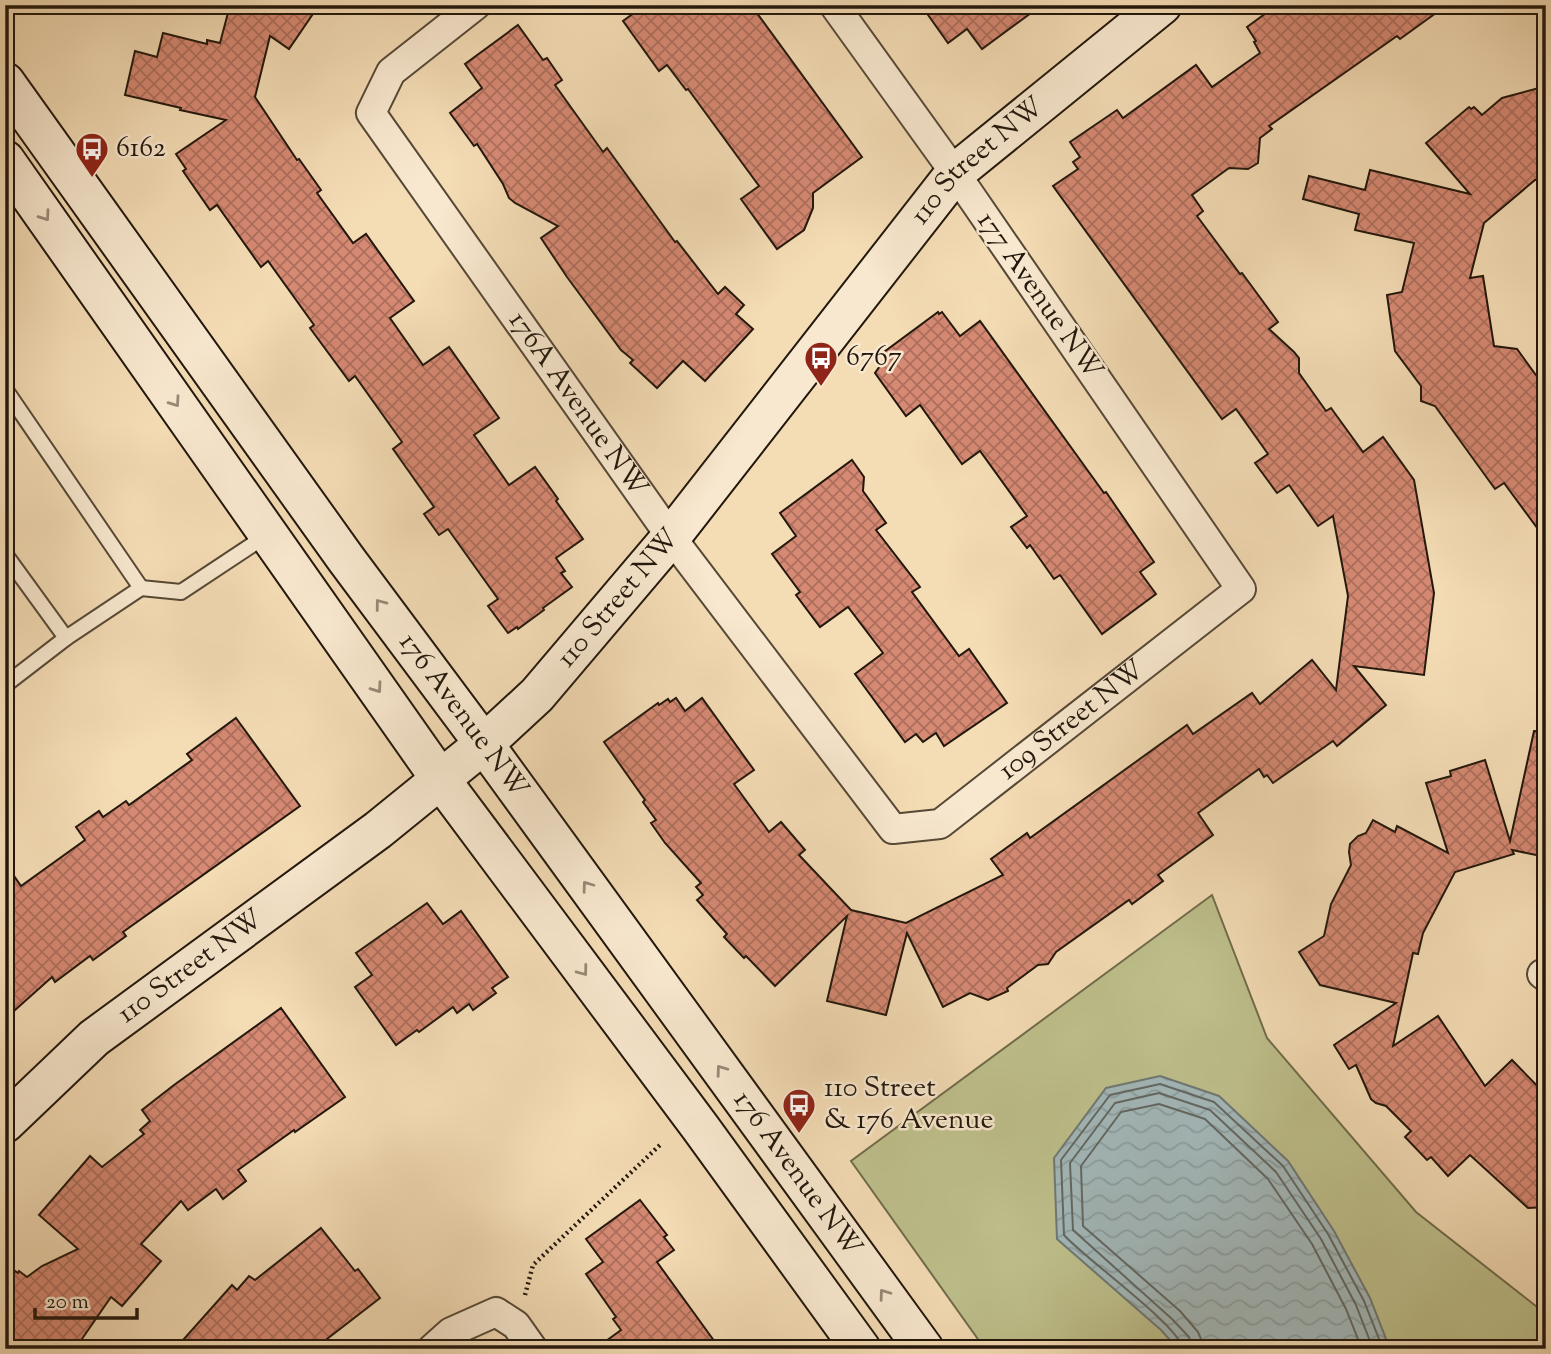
<svg xmlns="http://www.w3.org/2000/svg" width="1551" height="1354" font-family="'Sorts Mill Goudy',serif">
  <style>
    .green { fill: #bec08c; stroke: #706c4c; stroke-width: 2 }
    .water { fill: url(#water-waves); stroke: #6f7874; stroke-width: 2 }
    .lines { fill: none; stroke-linecap: round; stroke-linejoin: round }
    .shore { stroke: #626863; stroke-width: 2 }
    .building { fill: url(#building-cross-hatch); stroke: #22170c; stroke-width: 2 }
    .lane-casing { stroke: #564836; stroke-width: 18 }
    .street-casing { stroke: #564836; stroke-width: 32 }
    .secondary-casing { stroke: #22170c; stroke-width: 42 }
    .path { stroke: #22170c; stroke-width: 4.5; stroke-dasharray: 2 3.5; stroke-linecap: butt }
    .lane { stroke: #f8e8cf; stroke-width: 14 }
    .street { stroke: #f8e8cf; stroke-width: 28 }
    .secondary { stroke: #f8e8cf; stroke-width: 38 }
    .oneway { stroke: #988a77 }
    .labels { text-anchor: middle; dominant-baseline: central; stroke-width: 5; stroke-linejoin: round; paint-order: stroke }
    .poi-label { font-size: 28px; fill: #22170c; stroke: #f8e8cf; text-anchor: start }
    .street-label { font-size: 28px; fill: #22170c; stroke: #f8e8cf }
  </style>
  <defs>
    <pattern id="water-waves" width="16" height="10" patternUnits="userSpaceOnUse" patternTransform="scale(1.75)"><rect width="16" height="10" fill="#a2b8ba"/><path d="M0 5q4-4 8 0t8 0" fill="none" stroke="#8b9d9f"/></pattern>
    <pattern id="building-cross-hatch" width="8" height="8" patternUnits="userSpaceOnUse" patternTransform="scale(1.75)"><rect width="8" height="8" fill="#d68973"/><path d="M0 0l8 8M0 8l8-8" fill="none" stroke="#ad6f5d"/></pattern>
  </defs>
  <rect width="100%" height="100%" fill="#f4dcb5"/>
  <filter id="stains"><feTurbulence type="fractalNoise" baseFrequency=".00286" numOctaves="4"/><feColorMatrix values="0 0 0 0 .2 0 0 0 0 .09 0 0 0 0 .02 0 0 0 .5 -.17"/></filter>
  <radialGradient id="worn" r=".72"><stop offset=".6" stop-color="#630" stop-opacity="0"/><stop offset="1" stop-color="#630" stop-opacity=".3"/></radialGradient>
  <polygon class="green" points="1212,895 1267,1038 1416,1212 1546,1314 1546,1349 985,1349 851,1161"/>
  <polygon class="water" points="1160,1076 1219,1096 1288,1161 1334,1231 1370,1298 1390,1349 1178,1349 1161,1330 1057,1239 1054,1158 1106,1088"/>
  <g class="lines">
    <g class="shore">
      <path d="M 1183,1349 C 1180,1326 1084,1258 1064,1235 L 1061,1160 L 1110,1095 L 1160,1084 L 1214,1102 L 1283,1166 L 1328,1234 L 1364,1301 L 1383,1349"/>
      <polyline points="1192,1349 1189,1337 1172,1319 1073,1230 1070,1163 1115,1103 1159,1093 1210,1110 1276,1172 1321,1239 1356,1305 1373,1349"/>
      <polyline points="1202,1349 1201,1339 1198,1332 1180,1311 1083,1226 1081,1166 1121,1112 1159,1104 1205,1119 1268,1179 1312,1244 1346,1309 1362,1349"/>
    </g>
  </g>
  <g class="building">
    <polygon points="223,5 319,5 289,49 270,36 255,97 297,160 299,159 321,190 317,193 353,243 366,234 414,301 390,318 423,365 449,347 499,418 474,435 509,485 535,467 558,499 556,501 583,539 556,558 565,571 561,573 572,587 543,608 544,610 518,629 517,627 508,633 488,606 498,599 448,529 439,535 424,514 434,507 393,449 402,442 355,376 349,381 310,328 314,325 268,261 261,267 217,205 210,210 183,171 186,169 176,154 226,120 180,110 181,108 125,95 135,51 157,57 163,33 207,44 207,40 220,43 229,9"/>
    <polygon points="645,5 751,5 862,157 813,193 813,208 804,230 777,249 741,199 759,186 688,89 686,90 667,65 659,71 623,21"/>
    <polygon points="921,5 1042,5 982,49 967,29 948,43"/>
    <polygon points="1277,5 1447,5 1400,39 1397,36 1269,126 1272,129 1260,138 1258,163 1248,169 1229,168 1192,195 1203,211 1197,216 1240,274 1242,273 1278,322 1269,329 1294,352 1299,358 1299,373 1326,411 1331,408 1363,452 1383,437 1414,480 1434,593 1424,675 1354,666 1386,705 1337,746 1333,741 1273,783 1267,775 1264,777 1259,769 1198,813 1213,835 1158,875 1163,881 1132,904 1129,900 1056,952 1048,964 1038,965 1007,988 1008,991 988,1000 970,993 943,1007 907,933 886,1015 827,1001 847,916 775,986 746,956 744,958 724,937 727,934 697,900 703,895 696,887 701,883 665,843 651,823 656,820 643,802 645,800 604,742 658,703 659,705 668,699 670,702 676,698 685,711 702,698 754,770 734,784 769,832 781,822 805,850 799,855 851,910 906,923 1003,875 991,859 1027,833 1030,838 1187,725 1193,734 1252,693 1260,704 1312,660 1336,690 1348,596 1333,516 1318,526 1289,485 1277,493 1255,463 1268,454 1236,409 1222,419 1053,186 1078,169 1073,162 1080,157 1070,142 1117,110 1123,118 1196,65 1212,87 1260,53 1254,42 1256,41 1247,27"/>
    <polygon points="518,25 543,60 547,58 562,80 555,85 603,152 607,148 675,242 677,241 718,294 725,287 744,305 736,314 753,329 705,381 683,361 657,388 630,363 633,360 621,350 567,277 541,238 558,226 515,203 509,198 503,184 477,144 474,146 450,113 482,88 465,64"/>
    <polygon points="1546,86 1546,177 1535,180 1484,223 1470,278 1483,276 1494,346 1517,349 1546,389 1546,540 1504,483 1495,489 1435,406 1421,401 1421,386 1395,351 1387,295 1402,292 1414,243 1355,230 1359,214 1303,199 1309,176 1365,190 1370,170 1470,194 1426,143 1469,107 1471,109 1474,107 1482,115 1502,98"/>
    <polygon points="938,312 939,314 942,312 960,336 980,321 1104,493 1106,492 1154,562 1140,572 1156,594 1102,634 1060,575 1054,579 1030,545 1027,548 1011,527 1027,516 980,451 962,464 920,405 906,416 875,373 887,356 884,352"/>
    <polygon points="852,460 864,477 863,491 886,523 876,530 920,587 912,592 959,656 969,649 1007,703 944,746 936,733 923,742 916,734 905,742 855,674 883,653 848,607 820,627 796,595 800,592 772,554 796,536 780,513"/>
    <polygon points="236,718 300,806 123,932 126,936 93,960 90,956 55,982 52,977 5,1019 5,863 21,886 85,840 76,827 99,811 103,817 126,801 129,805 192,760 187,754"/>
    <polygon points="1534,731 1546,732 1546,857 1512,850 1514,854 1455,872 1423,933 1418,954 1413,953 1393,1046 1438,1016 1485,1086 1512,1060 1546,1095 1546,1207 1528,1208 1470,1155 1448,1176 1431,1157 1427,1160 1405,1137 1411,1131 1386,1106 1376,1103 1371,1099 1356,1065 1349,1069 1334,1045 1396,1003 1320,985 1299,952 1324,936 1331,904 1351,865 1349,852 1350,844 1358,836 1366,833 1373,820 1395,832 1397,826 1448,853 1426,783 1451,776 1450,771 1485,760 1510,841"/>
    <polygon points="427,903 443,924 461,911 508,977 492,988 496,993 473,1010 469,1004 457,1013 453,1007 419,1032 417,1030 396,1045 355,987 372,975 356,953"/>
    <polygon points="281,1008 345,1097 295,1132 294,1130 238,1170 246,1181 223,1199 216,1189 188,1210 181,1201 141,1244 161,1261 122,1306 111,1297 75,1349 5,1349 5,1264 18,1273 19,1271 27,1277 42,1266 78,1249 39,1215 90,1156 102,1167 144,1134 140,1130 150,1121 142,1110 174,1085"/>
    <polygon points="640,1200 667,1235 664,1237 674,1250 657,1262 720,1349 595,1349 621,1330 613,1319 616,1317 586,1274 603,1262 586,1239"/>
    <polygon points="321,1228 355,1271 358,1269 380,1298 314,1349 175,1349 232,1285 237,1290 249,1276 255,1280"/>
  </g>
  <g class="lines">
    <defs>
      <g id="lane">
        <polyline points="5,389 141,588 66,638 5,685"/>
        <polyline points="5,554 66,638"/>
        <polyline points="141,588 181,592 267,535"/>
      </g>
      <g id="street">
        <path id="s1" d="M 476,5 L 391,72 L 371,113 L 671,537 L 893,829 L 940,824 L 1241,589 L 955,173 L 834,5"/>
        <polyline points="1542,974 1546,977"/>
        <polyline points="432,1349 451,1332 496,1312 516,1325 533,1349"/>
      </g>
      <g id="secondary">
        <path id="s2" d="M 5,82 L 346,559 L 484,744 L 924,1349"/>
        <polyline points="5,160 441,780 700,1127 861,1349"/>
        <path id="s3" d="M 5,1123 L 94,1038 L 378,830 L 484,744 L 537,695 L 671,537 L 955,173 L 1162,5"/>
      </g>
    </defs>
    <use href="#lane" class="lane-casing"/>
    <use href="#street" class="street-casing"/>
    <use href="#secondary" class="secondary-casing"/>
    <polyline class="path" points="525,1295 533,1265 660,1145"/>
    <use href="#lane" class="lane"/>
    <use href="#street" class="street"/>
    <use href="#secondary" class="secondary"/>
  </g>
  <defs><path id="oneway-chevron" d="M-2-3.5L2.5 0L-2 3.5" fill="none" stroke-width="1.6" stroke-linecap="round" stroke-linejoin="round" transform="scale(1.75)"/></defs>
  <g class="oneway">
    <use href="#oneway-chevron" transform="translate(45 216) rotate(55)"/>
    <use href="#oneway-chevron" transform="translate(175 402) rotate(55)"/>
    <use href="#oneway-chevron" transform="translate(380 604) rotate(-127)"/>
    <use href="#oneway-chevron" transform="translate(377 688) rotate(55)"/>
    <use href="#oneway-chevron" transform="translate(587 886) rotate(-126)"/>
    <use href="#oneway-chevron" transform="translate(583 971) rotate(53)"/>
    <use href="#oneway-chevron" transform="translate(721 1070) rotate(-126)"/>
    <use href="#oneway-chevron" transform="translate(884 1294) rotate(-126)"/>
  </g>
  <defs>
    <symbol id="bus-pin" viewBox="-11 -11 22 30"><path d="M0 17L-7.5 6A9.5 9.5 0 1 1 7.5 6Z" fill="#8f2418" stroke="#f8e8cf"/><path d="M-5-6H5V4H4V6H2V4H-2V6H-4V4H-5ZM-3.5-4V0h7V-4ZM-3.5 1.2v1.5H-2V1.2ZM2 1.2v1.5H3.5V1.2Z" fill="#fff"/></symbol>
  </defs>
  <g fill-rule="evenodd">
    <use href="#bus-pin" x="73" y="130" width="38" height="52"/>
    <use href="#bus-pin" x="802" y="339" width="38" height="52"/>
    <use href="#bus-pin" x="780" y="1086" width="38" height="52"/>
  </g>
  <g class="labels">
    <g class="poi-label">
      <text x="116" y="149">6162</text>
      <text x="846" y="358">6767</text>
      <text x="824" y="1089">110 Street<tspan x="824" dy="32">&amp; 176 Avenue</tspan></text>
    </g>
    <g class="street-label">
      <text stroke="none"><textPath href="#s3" startOffset="1377">110 Street NW</textPath></text>
      <text transform="translate(1039 296) rotate(55)">177 Avenue NW</text>
      <text stroke="none"><textPath href="#s1" startOffset="511">176A Avenue NW</textPath></text>
      <text stroke="none"><textPath href="#s3" startOffset="810">110 Street NW</textPath></text>
      <text stroke="none"><textPath href="#s2" startOffset="782">176 Avenue NW</textPath></text>
      <text stroke="none"><textPath href="#s1" startOffset="1255">109 Street NW</textPath></text>
      <text stroke="none"><textPath href="#s3" startOffset="243">110 Street NW</textPath></text>
      <text stroke="none"><textPath href="#s2" startOffset="1349">176 Avenue NW</textPath></text>
    </g>
  </g>
  <rect width="1551" height="1354" fill="none" stroke="#f4dcb5" stroke-width="28"/>
  <rect x="7" y="7" width="1537" height="1340" fill="none" stroke="#22170c" stroke-width="3.5"/>
  <rect x="14" y="14" width="1523" height="1326" fill="none" stroke="#22170c" stroke-width="2"/>
  <path d="M35 1308v10h102v-10" fill="none" stroke="#22170c" stroke-width="3.5"/>
  <text x="46" y="1308" font-size="21" fill="#22170c" stroke="#f8e8cf" stroke-width="5" paint-order="stroke">20 m</text>
  <rect width="100%" height="100%" filter="url(#stains)"/>
  <rect width="100%" height="100%" fill="url(#worn)"/>
</svg>
